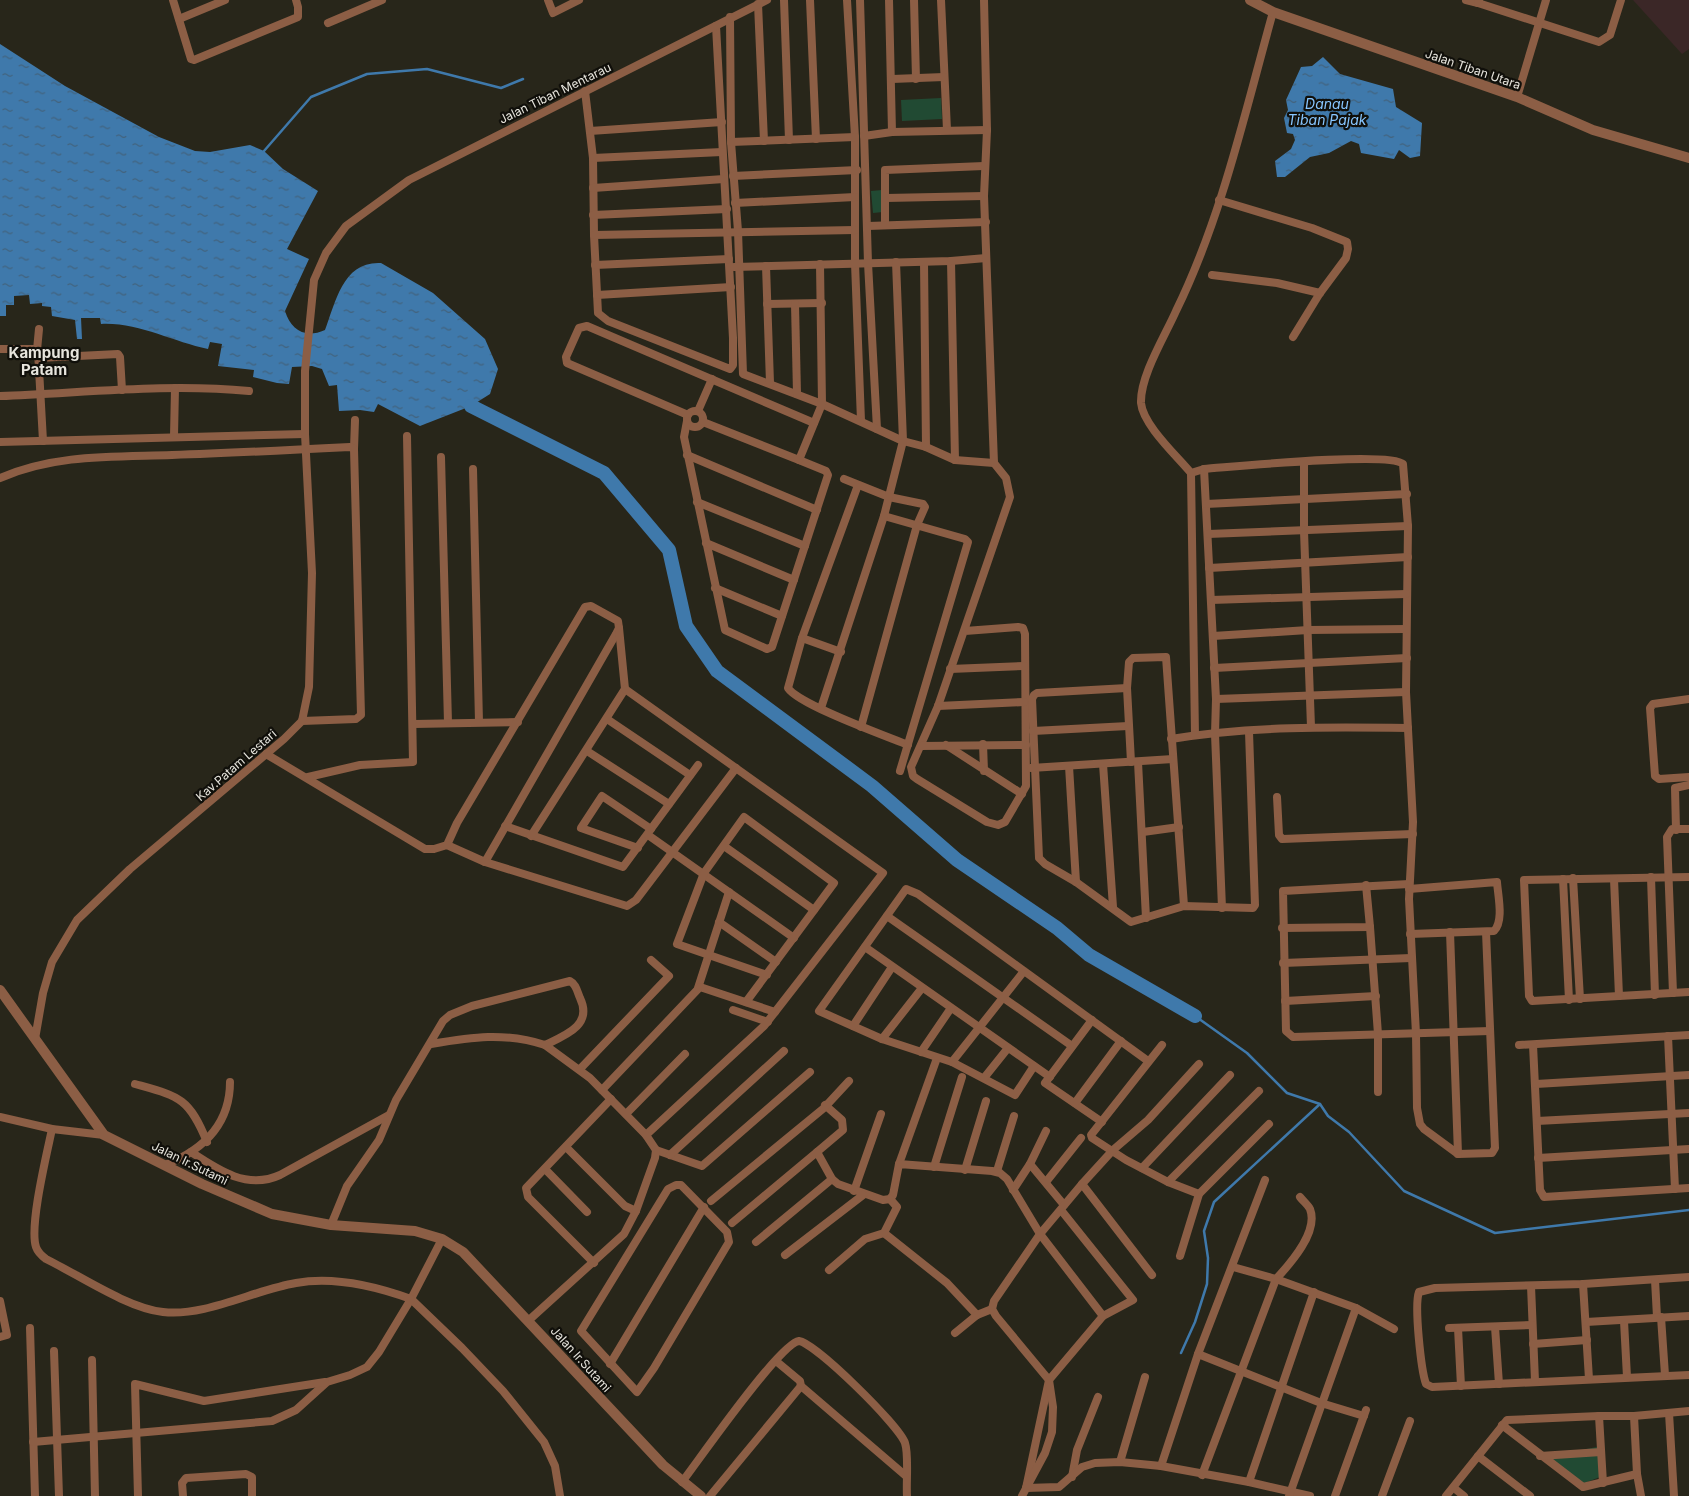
<svg xmlns="http://www.w3.org/2000/svg" width="1689" height="1496" font-family="Inter,sans-serif">
  <style>
    .education { fill: #3b2727 }
    .green { fill: #214a33 }
    .water { fill: url(#water-ripples) }
    .lines { fill: none; stroke-linecap: round; stroke-linejoin: round }
    .stream { stroke: #3f79ab; stroke-width: 2.5 }
    .river { stroke: #3f79ab; stroke-width: 14 }
    .minor { stroke: #8c5e45; stroke-width: 8 }
    .tertiary { stroke: #8c5e45; stroke-width: 10 }
    .labels { text-anchor: middle; dominant-baseline: central; stroke-width: 4.5; stroke-linejoin: round; paint-order: stroke }
    .street-label { font-size: 12px; fill: #e7e5dd; stroke: #100f0a }
    .water-label { font-size: 14px; font-style: italic; fill: #87c5fe; stroke: #100f0a }
    .quarter-label { font-size: 15px; font-weight: bold; fill: #e7e5dd; stroke: #100f0a }
  </style>
  <defs>
    <pattern id="water-ripples" width="26" height="14" patternUnits="userSpaceOnUse" patternTransform="scale(1.25)"><rect width="26" height="14" fill="#3f79ab"/><path d="M2 4q2-2 4 0t4 0M15 11q2-2 4 0t4 0" fill="none" stroke="#42627c"/></pattern>
  </defs>
  <rect width="100%" height="100%" fill="#28261a"/>
  <polygon class="education" points="1633,0 1689,0 1689,49 1682,54"/>
  <g class="green">
    <polygon points="941,98 942,119 902,121 901,100"/>
    <polygon points="882,190 883,212 873,213 871,191"/>
    <polygon points="1597,1447 1600,1477 1582,1484 1544,1457"/>
  </g>
  <g class="water">
    <path d="M 0,44 L 65,86 L 159,137 L 195,151 L 210,152 L 250,145 L 264,151 L 283,169 L 318,191 L 287,249 L 309,259 L 285,311 C 291,330 305,339 325,330 C 336,301 343,261 381,263 L 433,293 L 485,339 L 498,369 L 490,394 L 471,406 L 420,426 L 378,404 L 374,412 L 360,410 L 339,411 L 337,385 L 329,386 L 322,369 L 312,366 L 292,367 L 289,384 L 277,383 L 253,377 L 254,370 L 218,366 L 222,344 L 210,342 L 208,349 C 173,342 138,322 101,324 L 100,318 L 81,318 L 82,339 L 77,339 L 75,320 L 52,316 L 51,307 L 42,306 L 42,303 L 30,304 L 29,295 L 14,296 L 14,305 L 6,305 L 6,316 L 0,316 Z"/>
    <polygon points="1323,57 1340,74 1393,89 1396,107 1422,123 1420,156 1410,158 1399,150 1394,159 1361,153 1359,144 1351,141 1329,153 1310,157 1285,177 1277,177 1275,161 1291,149 1295,140 1293,134 1287,133 1284,118 1288,110 1286,100 1301,67 1312,66"/>
  </g>
  <g class="lines">
    <g class="stream">
      <polyline points="264,151 311,97 367,74 427,69 501,88 523,79"/>
      <polyline points="1195,1016 1247,1053 1287,1093 1320,1104 1328,1116 1349,1132 1404,1191 1495,1233 1689,1210"/>
      <polyline points="1181,1353 1195,1322 1207,1284 1208,1258 1204,1231 1214,1202 1320,1104"/>
    </g>
    <polyline class="river" points="471,406 604,473 669,550 686,626 717,671 872,786 957,860 1057,928 1089,955 1195,1016"/>
    <g class="minor">
      <polyline points="173,0 191,59 194,60 298,17 298,7 296,0"/>
      <polyline points="548,0 553,13 579,0"/>
      <polyline points="784,0 789,140"/>
      <polyline points="810,0 816,139"/>
      <polyline points="847,0 855,137 855,263 861,421"/>
      <polyline points="860,0 868,263 877,429"/>
      <polyline points="889,0 892,132"/>
      <polyline points="914,0 916,79"/>
      <polyline points="941,0 947,130"/>
      <polyline points="1466,0 1478,3"/>
      <polyline points="1479,0 1478,3 1599,42 1610,35 1621,0"/>
      <polyline points="758,4 764,141"/>
      <path d="M 1273,12 C 1245,112 1222,217 1176,311 C 1165,336 1140,376 1141,403 C 1143,425 1177,456 1191,473 L 1204,469 C 1232,467 1389,451 1403,464 L 1408,526 L 1406,692 L 1413,822 L 1409,899 L 1416,1034 L 1417,1108 L 1420,1124 L 1424,1129 L 1458,1154 L 1492,1153 L 1495,1148 L 1486,932"/>
      <polyline points="730,17 731,142 738,231 743,374 822,404 903,441 926,447 955,460 994,463"/>
      <polyline points="179,19 225,0"/>
      <polyline points="328,23 382,0"/>
      <polyline points="892,79 944,77"/>
      <polyline points="585,91 593,158 594,235 598,313 608,321 730,369 733,365 733,338 716,26"/>
      <polyline points="1517,97 1546,0"/>
      <polyline points="590,131 722,122"/>
      <polyline points="864,136 892,132 987,130"/>
      <polyline points="731,142 855,137"/>
      <polyline points="593,158 722,152"/>
      <polyline points="733,176 857,170"/>
      <polyline points="593,188 724,179"/>
      <polyline points="886,198 984,196"/>
      <polyline points="1219,200 1312,228 1347,242 1348,249 1346,258 1320,293 1293,337"/>
      <polyline points="735,203 855,197"/>
      <polyline points="593,215 727,209"/>
      <polyline points="885,224 885,170 984,166"/>
      <polyline points="868,226 986,222"/>
      <polyline points="594,235 855,230"/>
      <polyline points="951,261 955,460"/>
      <polyline points="924,262 926,447"/>
      <polyline points="595,265 729,259"/>
      <polyline points="766,266 770,383"/>
      <polyline points="734,267 951,261 986,258"/>
      <polyline points="1212,275 1277,283 1320,293"/>
      <polyline points="597,295 731,287"/>
      <polyline points="767,304 822,303"/>
      <polyline points="795,304 797,394"/>
      <polyline points="0,349 36,349 38,351 43,441"/>
      <polyline points="37,350 39,329"/>
      <polyline points="38,358 118,354 120,357 122,390"/>
      <path d="M 0,396 C 83,393 167,383 249,391"/>
      <circle cx="695" cy="419" r="8"/>
      <polyline points="698,411 712,379"/>
      <polyline points="688,415 567,363 566,357 579,328 587,326 814,423"/>
      <polyline points="687,421 684,437 725,630 767,649 772,647 828,475 826,471 799,460"/>
      <polyline points="703,422 799,460 822,404 820,264"/>
      <polyline points="174,436 175,388"/>
      <polyline points="0,442 305,434"/>
      <polyline points="354,449 355,420"/>
      <polyline points="687,455 817,510"/>
      <polyline points="441,457 448,723"/>
      <polyline points="1304,462 1304,531 1311,727"/>
      <polyline points="473,469 479,722"/>
      <polyline points="1204,469 1216,699 1215,734 1222,908"/>
      <polyline points="1191,473 1195,735"/>
      <path d="M 0,478 C 55,454 113,457 172,455 C 231,453 291,450 350,447 L 354,449 L 361,715 L 356,719 L 302,721"/>
      <polyline points="844,479 889,497 923,504 925,507 917,525 861,727"/>
      <path d="M 858,485 L 802,638 L 788,688 C 799,705 886,736 908,745"/>
      <polyline points="697,502 805,546"/>
      <polyline points="1206,504 1407,494"/>
      <polyline points="884,516 965,539 968,542 900,771"/>
      <polyline points="1208,534 1408,526"/>
      <polyline points="706,543 794,580"/>
      <polyline points="1209,568 1408,557"/>
      <polyline points="715,588 782,616"/>
      <polyline points="1211,600 1406,594"/>
      <polyline points="965,631 1018,627 1023,628 1025,634 1026,786 1005,822 998,825 987,822 917,779 913,776 911,767 938,706 1010,497 1006,478 994,463 984,196 987,130 984,0"/>
      <polyline points="1213,636 1308,630 1406,629"/>
      <polyline points="802,638 841,652"/>
      <polyline points="1214,668 1407,658"/>
      <polyline points="950,669 1024,666"/>
      <polyline points="1127,688 1037,693 1034,695 1032,699 1039,858 1045,864 1076,882 1131,922 1184,906 1253,908 1255,905 1249,732"/>
      <polyline points="1216,699 1406,692"/>
      <polyline points="1689,699 1653,704 1650,708 1655,776 1659,779 1689,777"/>
      <polyline points="938,706 1024,702"/>
      <polyline points="821,708 884,516 903,441 896,262"/>
      <polyline points="607,719 690,775"/>
      <polyline points="414,724 518,722"/>
      <polyline points="1033,731 1128,726"/>
      <path d="M 1171,739 C 1249,726 1330,727 1408,728"/>
      <polyline points="983,744 984,771"/>
      <polyline points="946,745 1022,794"/>
      <polyline points="921,746 1026,745"/>
      <polyline points="587,751 669,804"/>
      <polyline points="266,754 425,849 434,849 447,845 485,862 616,634 619,628 618,621 591,606 585,607 457,823 447,845"/>
      <polyline points="1131,762 1127,688 1129,662 1133,658 1166,657 1184,906"/>
      <polyline points="1138,762 1146,918"/>
      <polyline points="1103,764 1113,907"/>
      <polyline points="1069,766 1076,882"/>
      <polyline points="1031,768 1173,759"/>
      <polyline points="308,777 360,765 413,762 407,436"/>
      <polyline points="1277,797 1279,835 1282,839 1413,834"/>
      <polyline points="505,826 623,867 698,765"/>
      <polyline points="1676,830 1675,788 1689,785"/>
      <polyline points="1143,832 1179,827"/>
      <polyline points="648,835 794,938"/>
      <polyline points="531,836 625,689 619,628"/>
      <polyline points="724,846 814,910"/>
      <polyline points="638,848 581,828 602,796 651,829"/>
      <polyline points="485,862 627,906 636,900 736,768"/>
      <polyline points="1651,877 1655,995"/>
      <polyline points="1689,877 1524,880 1529,996 1532,1001 1689,992"/>
      <polyline points="1573,878 1580,999"/>
      <polyline points="1563,879 1569,1000"/>
      <polyline points="1614,879 1619,996"/>
      <polyline points="1409,884 1283,891 1286,1031 1293,1037 1490,1031"/>
      <path d="M 1409,889 L 1497,882 C 1498,896 1504,921 1494,931 L 1410,934"/>
      <polyline points="887,916 1072,1046"/>
      <polyline points="719,922 776,962"/>
      <polyline points="1370,927 1378,1034 1378,1092"/>
      <polyline points="1282,928 1370,927 1366,885"/>
      <polyline points="1450,932 1458,1154"/>
      <polyline points="865,947 1050,1077"/>
      <polyline points="1283,963 1411,958"/>
      <polyline points="1024,971 952,1062 882,1039 819,1011 906,889 918,894 1148,1061"/>
      <polyline points="698,988 729,892"/>
      <polyline points="1673,993 1667,837 1672,829 1689,829"/>
      <polyline points="1285,1001 1376,996"/>
      <polyline points="746,1002 834,883 744,817 704,873 677,944 767,975"/>
      <polyline points="733,1010 768,1022"/>
      <polyline points="1092,1020 1045,1083 1102,1122"/>
      <polyline points="853,1026 892,967"/>
      <polyline points="1668,1036 1675,1189"/>
      <polyline points="35,1039 43,993 52,962 77,920 130,869 284,739 302,721 309,687 312,573 305,434 305,371 314,280 326,253 346,226 409,180 767,0"/>
      <polyline points="882,1039 922,988"/>
      <polyline points="1162,1045 1091,1135 1092,1138 1126,1160 1168,1182 1199,1194"/>
      <polyline points="1519,1045 1689,1035"/>
      <polyline points="1533,1045 1540,1190 1544,1197 1689,1188"/>
      <polyline points="921,1052 951,1008"/>
      <polyline points="952,1062 1015,1095 1034,1066"/>
      <polyline points="580,1069 669,976 651,960"/>
      <polyline points="984,1078 1008,1048"/>
      <path d="M 135,1084 C 178,1096 189,1097 207,1142"/>
      <polyline points="1536,1084 1689,1075"/>
      <polyline points="602,1090 700,987 775,1012 883,873 625,689"/>
      <polyline points="1075,1103 1121,1041"/>
      <polyline points="626,1114 685,1054"/>
      <polyline points="0,1117 52,1129 104,1135"/>
      <polyline points="1537,1121 1689,1113"/>
      <polyline points="646,1135 764,1026 775,1012"/>
      <polyline points="566,1147 625,1206 636,1211"/>
      <polyline points="656,1150 702,1166 810,1072"/>
      <path d="M 191,1152 C 218,1170 247,1190 280,1175 L 389,1115"/>
      <polyline points="817,1152 843,1130 842,1120 825,1105"/>
      <polyline points="670,1155 784,1051"/>
      <polyline points="1538,1158 1689,1149"/>
      <polyline points="899,1164 937,1058"/>
      <polyline points="1030,1164 1064,1205"/>
      <path d="M 165,1165 C 203,1150 230,1124 230,1082"/>
      <polyline points="934,1167 962,1077"/>
      <polyline points="1142,1168 1230,1075"/>
      <polyline points="545,1169 587,1212"/>
      <polyline points="965,1170 986,1101"/>
      <polyline points="997,1171 1014,1116"/>
      <polyline points="1046,1182 1081,1138"/>
      <polyline points="1168,1182 1259,1091"/>
      <polyline points="1082,1184 1152,1275"/>
      <polygon points="676,1185 681,1185 727,1232 729,1242 654,1368 637,1392 581,1331 668,1189"/>
      <polyline points="1013,1190 1030,1164 1046,1131"/>
      <polyline points="854,1191 881,1114"/>
      <polyline points="711,1201 824,1108 849,1081"/>
      <polyline points="1061,1210 1133,1300 1103,1316"/>
      <polyline points="732,1223 817,1152 832,1179 838,1184 883,1200 890,1199 893,1195 899,1164 992,1171 1000,1173 1007,1179 1040,1234 1103,1316 1049,1380 1026,1488"/>
      <path d="M 331,1225 L 347,1186 L 379,1140 L 396,1100 L 443,1021 L 450,1015 L 472,1006 L 570,981 C 576,984 577,991 580,998 C 593,1025 566,1035 545,1045 C 504,1032 472,1037 431,1044"/>
      <polyline points="884,1233 947,1283 977,1315"/>
      <polyline points="442,1239 411,1299 462,1348 503,1391 544,1442 555,1466 560,1496"/>
      <polyline points="756,1242 832,1179"/>
      <polyline points="785,1255 863,1195"/>
      <polyline points="1180,1256 1199,1194 1269,1124"/>
      <polyline points="594,1263 528,1197 526,1188 611,1099"/>
      <polyline points="1233,1267 1276,1279 1356,1308 1394,1329"/>
      <polyline points="829,1270 865,1239 884,1233 897,1207 890,1199"/>
      <path d="M 1689,1277 L 1583,1284 L 1435,1288 L 1419,1292 C 1414,1305 1421,1370 1426,1384 L 1432,1387 L 1689,1375"/>
      <polyline points="1655,1280 1657,1317"/>
      <polyline points="1583,1284 1589,1379"/>
      <polyline points="1531,1286 1535,1381"/>
      <polyline points="0,1301 7,1335 0,1337"/>
      <polyline points="1661,1317 1665,1375"/>
      <polyline points="528,1321 624,1234 636,1211 655,1158 656,1150 646,1135 590,1078 545,1045"/>
      <polyline points="1624,1321 1627,1377"/>
      <polyline points="1586,1322 1689,1316"/>
      <polyline points="1495,1327 1499,1384"/>
      <polyline points="30,1328 35,1496"/>
      <polyline points="1449,1328 1532,1325"/>
      <polyline points="1458,1328 1461,1386"/>
      <polyline points="955,1333 977,1315 992,1309"/>
      <polyline points="1533,1344 1587,1340"/>
      <polyline points="54,1351 59,1496"/>
      <polyline points="1198,1354 1321,1403 1364,1416"/>
      <polyline points="92,1360 95,1496"/>
      <polyline points="776,1361 800,1381 801,1386 906,1476"/>
      <polyline points="610,1364 704,1207"/>
      <polyline points="1669,1413 1674,1496"/>
      <polyline points="1599,1416 1603,1483"/>
      <polyline points="1634,1416 1637,1474 1641,1496"/>
      <polyline points="1502,1425 1583,1487 1637,1474"/>
      <path d="M 33,1442 L 272,1421 L 296,1410 L 327,1382 L 350,1375 L 367,1367 L 379,1352 L 411,1299 C 375,1286 334,1276 296,1283 C 254,1290 205,1317 163,1312 C 127,1308 79,1275 46,1259 C 42,1256 38,1253 36,1247 C 29,1226 47,1153 52,1129"/>
      <polyline points="1478,1456 1530,1496"/>
      <polyline points="1540,1456 1601,1452"/>
      <polyline points="1120,1462 1145,1377"/>
      <polyline points="1161,1466 1198,1354 1265,1180"/>
      <path d="M 1202,1475 L 1276,1279 C 1290,1264 1319,1232 1310,1209 C 1308,1205 1303,1201 1300,1197"/>
      <polyline points="1072,1477 1077,1450 1098,1397"/>
      <path d="M 682,1482 C 699,1460 779,1344 799,1341 C 815,1343 899,1425 905,1443 C 909,1455 906,1482 907,1496"/>
      <polyline points="1249,1482 1314,1292"/>
      <polyline points="1026,1488 1059,1487 1082,1467 1095,1463 1120,1462 1161,1466 1249,1482 1310,1496"/>
      <polyline points="1454,1488 1464,1496"/>
      <polyline points="138,1496 135,1384 204,1401 325,1382"/>
      <polyline points="183,1496 182,1483 186,1478 246,1474 252,1477 252,1496"/>
      <polyline points="710,1496 801,1386"/>
      <polyline points="1022,1496 1045,1453 1052,1432 1053,1407 1049,1380 996,1316 992,1309 994,1301 1040,1234 1082,1184 1113,1150 1148,1120 1199,1064"/>
      <polyline points="1289,1496 1356,1308"/>
      <polyline points="1335,1496 1366,1410"/>
      <polyline points="1382,1496 1410,1421"/>
      <polyline points="1446,1496 1507,1420 1599,1416 1634,1416 1689,1411"/>
    </g>
    <g class="tertiary">
      <polyline points="1250,0 1273,12 1517,97 1593,130 1689,158"/>
      <polyline points="0,990 104,1135 202,1184 272,1214 331,1225 415,1231 442,1239 463,1252 663,1465 701,1496"/>
    </g>
  </g>
  <g class="labels">
    <g class="street-label">
      <text transform="translate(1473 69) rotate(19)">Jalan Tiban Utara</text>
      <text transform="translate(555 93) rotate(-26)">Jalan Tiban Mentarau</text>
      <text transform="translate(236 765) rotate(-41)">Kav.Patam Lestari</text>
      <text transform="translate(190 1163) rotate(26)">Jalan Ir.Sutami</text>
      <text transform="translate(581 1359) rotate(48)">Jalan Ir.Sutami</text>
    </g>
    <g class="water-label">
      <text x="1327" y="103">Danau<tspan x="1327" dy="16">Tiban Pajak</tspan></text>
    </g>
    <g class="quarter-label">
      <text x="44" y="352">Kampung<tspan x="44" dy="17">Patam</tspan></text>
    </g>
  </g>
</svg>
